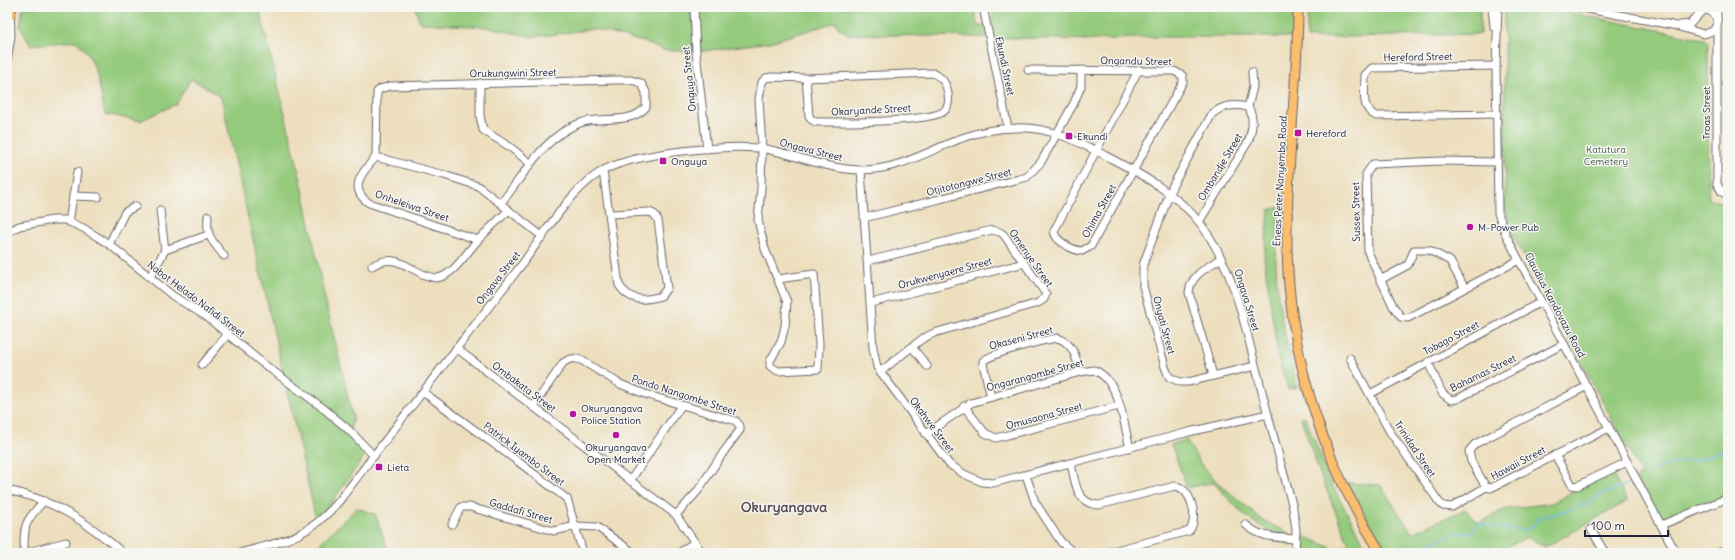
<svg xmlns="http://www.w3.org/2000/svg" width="1735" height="560" font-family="Delius,sans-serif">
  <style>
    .green { fill: #95cb7d; stroke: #5c765c }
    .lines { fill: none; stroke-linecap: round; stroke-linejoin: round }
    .stream { stroke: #6fb8e7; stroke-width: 1.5 }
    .minor-casing { stroke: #696469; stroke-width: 9 }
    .major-casing { stroke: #696469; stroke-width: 11 }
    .minor { stroke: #fff; stroke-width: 7 }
    .major { stroke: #fbbd6e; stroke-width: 9 }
    .poi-dot { fill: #b5179e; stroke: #f6f6f2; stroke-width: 1.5 }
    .labels { text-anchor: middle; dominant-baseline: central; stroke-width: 3; stroke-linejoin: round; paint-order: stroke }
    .street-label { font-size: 10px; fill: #22223b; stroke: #f6f6f2 }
    .poi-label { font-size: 10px; fill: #22223b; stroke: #f6f6f2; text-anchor: start }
    .park-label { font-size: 10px; fill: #4a5d52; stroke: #f6f6f2 }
    .district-label { font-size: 14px; font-weight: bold; fill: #5c4d54; stroke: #f6f6f2 }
  </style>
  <rect width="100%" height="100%" fill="#f6f6f2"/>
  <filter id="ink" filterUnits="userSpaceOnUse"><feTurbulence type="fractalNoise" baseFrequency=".025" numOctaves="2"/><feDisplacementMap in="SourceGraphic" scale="8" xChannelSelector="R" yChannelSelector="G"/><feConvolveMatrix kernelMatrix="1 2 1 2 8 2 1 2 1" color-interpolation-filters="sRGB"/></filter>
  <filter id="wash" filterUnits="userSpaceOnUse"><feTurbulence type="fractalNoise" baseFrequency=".012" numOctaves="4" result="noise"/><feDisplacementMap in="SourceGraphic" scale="16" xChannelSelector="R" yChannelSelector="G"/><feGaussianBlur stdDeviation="0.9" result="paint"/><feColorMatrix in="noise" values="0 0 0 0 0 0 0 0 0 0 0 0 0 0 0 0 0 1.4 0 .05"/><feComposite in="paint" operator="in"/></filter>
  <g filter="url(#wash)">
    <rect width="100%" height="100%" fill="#eddfbe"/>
    <g class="green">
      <path d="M 23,7 L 259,7 L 301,180 L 325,299 L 353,418 L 350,430 L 368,451 L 334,499 L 316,520 L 221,97 L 191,79 L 176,104 L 140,121 L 105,114 C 98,86 99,60 76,41 L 30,45 L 20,26 Z"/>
      <polygon points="415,7 975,7 977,26 993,26 992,7 1293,7 1294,37 1158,37 1094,40 848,34 838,27 836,22 770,42 696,52 663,50 644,42 594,29 533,37 487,27 420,23"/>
      <polygon points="1307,7 1480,7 1480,34 1307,38"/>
      <polygon points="1504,7 1540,7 1705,39 1708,43 1709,200 1728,203 1728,498 1661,525 1636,478 1642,475 1514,237 1505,209"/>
      <path d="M 1279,207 C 1277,233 1275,259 1277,284 C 1280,319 1289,353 1297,387 L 1288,389 L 1278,358 L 1264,258 L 1269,210 Z"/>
      <polygon points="1305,416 1330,481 1369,553 1302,553 1301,535 1334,549 1349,545 1320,474 1301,418"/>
      <polygon points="1186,440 1200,463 1217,482 1264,521 1289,533 1291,546 1245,516 1214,483 1205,484 1187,488 1171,444"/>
      <polygon points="1611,472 1628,501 1545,547 1528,537 1493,553 1386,553 1348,483 1380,485 1412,533 1465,509 1479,523 1506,509 1552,503"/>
      <polygon points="357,508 375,514 389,553 324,553 321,542"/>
    </g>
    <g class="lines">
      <g class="stream">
        <polyline points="1652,470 1666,465 1700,459 1728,449"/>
        <path d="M 1410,552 C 1430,544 1452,530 1473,533 L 1474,528 L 1481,523 L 1490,527 L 1526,530 L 1532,527 L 1537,519 L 1588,504 L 1596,497 L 1628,484"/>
      </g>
    </g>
  </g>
  <g filter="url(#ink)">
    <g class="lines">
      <defs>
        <g id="minor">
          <polyline points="694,7 696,52 707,149"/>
          <polyline points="983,7 1008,128"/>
          <polyline points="1492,7 1494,27"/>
          <polyline points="1498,7 1496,66 1498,213 1506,235 1519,260 1676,553"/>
          <polyline points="1577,7 1672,25 1704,34 1713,31 1717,25"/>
          <polyline points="1717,7 1717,184 1722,192 1728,195"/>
          <path d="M 1680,25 L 1690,24 C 1697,17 1706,0 1717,19"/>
          <polyline points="7,61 11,36 10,10"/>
          <path d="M 1496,66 L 1372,68 L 1365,75 C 1365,91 1360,108 1376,116 L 1497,114"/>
          <path d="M 1028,70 L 1174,71 L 1183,76 L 1183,82 L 1091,246 L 1082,251 C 1072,250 1055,241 1054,231 L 1139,69"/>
          <polyline points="480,83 480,116 483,130 510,147 530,163"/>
          <polyline points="1248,107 1253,87 1252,72"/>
          <path d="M 376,157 C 363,171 347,188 369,203 L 478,240"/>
          <polyline points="1497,162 1440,161 1373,164 1366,174 1368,252 1393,306 1401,317 1408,318 1519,260"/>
          <polyline points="861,170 873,348 877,367 949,464 964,474 982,482 993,483 1189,432 1268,414"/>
          <path d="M 603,171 L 619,285 C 630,302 644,301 661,296 L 667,288 L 658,220 L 654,214 L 649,212 L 610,214"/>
          <polyline points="73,196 98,197"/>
          <path d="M 501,203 C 525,174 543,137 580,123 C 601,115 630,126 646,107 L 646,92 L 641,83 L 631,80 L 615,80 L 390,86 L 380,89 L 377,92 L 376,157 L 444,175 L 478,186 L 543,237"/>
          <path d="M 208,216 C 206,238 212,240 224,256"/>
          <polyline points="864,218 1027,177 1041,162 1074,103 1081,86 1081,70"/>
          <polyline points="69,222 77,172"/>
          <path d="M 1199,222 L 1248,142 C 1252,131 1255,117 1248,107 C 1234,104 1223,105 1212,114 L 1172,187 L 1143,265 L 1143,286 L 1165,367 L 1169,377 L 1180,382 L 1188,382 L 1255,366"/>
          <polyline points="7,233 19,226 53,220 65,220 83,228 109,244 173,296 207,317 261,362 323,408 349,430 374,456"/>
          <polyline points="109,244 125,212 136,206"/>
          <polyline points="165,250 208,235"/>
          <polyline points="868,261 992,230 1000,232 1004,235 1046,294 1044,299 1038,303 934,333 922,339 880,372"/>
          <path d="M 372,266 C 394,253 404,266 425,275 C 429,276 433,278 437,278 C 455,275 467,251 479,239 C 489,229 498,220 508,211"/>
          <polyline points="150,277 165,250 160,210"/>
          <path d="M 778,279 L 814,274 L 819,344 L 818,369 L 778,371 L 770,366 L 770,361 L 781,342 L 785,326 L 787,302 L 765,249 L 758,220 L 761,188 L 762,148 L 759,99 L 762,82 L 766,78 L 772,77 L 806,78 L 933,73 C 943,78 946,83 948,94 C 949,100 949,107 944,111 C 935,120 866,122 850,122 C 839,122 828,122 816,122 L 812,120 L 809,116 L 806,78"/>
          <polyline points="1380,280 1408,265 1414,250 1429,250 1450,261 1464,287"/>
          <polyline points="871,303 1024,263"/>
          <polyline points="912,347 927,366"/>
          <polyline points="456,348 676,515 702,553"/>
          <polyline points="1350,358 1390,432 1439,502 1443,506 1452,507 1486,487"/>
          <polyline points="1428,362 1442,393 1451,400 1457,399 1564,344"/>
          <polyline points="202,365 228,334"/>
          <path d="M 1213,375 L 1189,293 C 1190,275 1208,267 1221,258"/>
          <polyline points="1587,386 1475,444 1469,451 1471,461 1486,487 1491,488 1609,428"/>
          <polyline points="423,392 520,463 567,499 583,553"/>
          <polyline points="1370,394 1541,302"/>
          <path d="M 991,397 L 983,364 L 983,361 C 995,352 1043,340 1058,338 C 1074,344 1076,358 1080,372"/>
          <polyline points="964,406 985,433 996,438 1119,406"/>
          <path d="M 533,407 L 563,363 C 570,358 573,358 581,360 L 620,384 L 645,394 L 736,421 L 740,426 L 740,430 L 725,450 L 697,492 L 676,515"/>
          <path d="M 926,434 L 971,403 L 1080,372 L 1094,370 C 1121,381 1123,423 1130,448"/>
          <polyline points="1555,455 1572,485 1577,486 1627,462"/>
          <path d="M 1071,463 C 1075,482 1076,504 1099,505 L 1175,486 C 1192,488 1199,520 1189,531 L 1105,553"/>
          <polyline points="1026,475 1035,502 1061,542 1074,553"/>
          <polyline points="630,481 681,406"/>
          <path d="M 7,490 C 52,499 89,523 123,553"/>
          <polyline points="452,524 461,507 470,507 554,531 576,526 597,527 634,553"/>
          <path d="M 1245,524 C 1260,538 1275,537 1295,539"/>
          <polyline points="1661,525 1728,498"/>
          <polyline points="1591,529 1605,553"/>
          <path d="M 24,553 C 24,524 24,522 44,501"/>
          <polyline points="24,553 66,542"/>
          <path d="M 239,553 C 285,541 308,538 340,500 C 398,423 457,348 516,272 C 541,241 565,195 599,173 C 629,153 729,143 766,149 C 797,155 826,169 859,170 C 896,171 929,151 962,138 C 979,132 998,128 1016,128 C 1050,126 1083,144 1112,159 C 1144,176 1178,195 1200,223 C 1234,268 1244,323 1258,376 C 1269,420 1281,464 1293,508 L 1296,530 L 1295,553"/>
          <polyline points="679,553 695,542"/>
          <polyline points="1718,553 1728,549"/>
        </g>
        <g id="major">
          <path d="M 1298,7 C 1298,83 1287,158 1287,233 C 1286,346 1320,458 1381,553"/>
          <polyline points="10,15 12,7"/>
        </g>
      </defs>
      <use href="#minor" class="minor-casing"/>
      <use href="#major" class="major-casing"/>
      <use href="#minor" class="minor"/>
      <use href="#major" class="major"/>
    </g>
  </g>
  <g class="poi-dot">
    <rect x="1294" y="129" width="8" height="8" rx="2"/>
    <rect x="1065" y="132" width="8" height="8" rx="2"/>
    <rect x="659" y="157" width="8" height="8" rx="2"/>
    <circle cx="1470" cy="227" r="4"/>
    <circle cx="573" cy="414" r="4"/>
    <circle cx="616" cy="435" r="4"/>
    <rect x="375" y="463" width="8" height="8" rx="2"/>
  </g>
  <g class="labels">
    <g class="street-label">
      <text transform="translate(1418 57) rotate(-1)">Hereford Street</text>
      <text transform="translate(1136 61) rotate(1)">Ongandu Street</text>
      <text transform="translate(1005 66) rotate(78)">Ekundi Street</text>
      <text transform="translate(513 73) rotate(-1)">Orukungwini Street</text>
      <text transform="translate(689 79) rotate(-96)">Onguya Street</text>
      <text transform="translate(871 110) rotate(-3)">Okaryande Street</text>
      <text transform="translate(1706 113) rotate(-90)">Troas Street</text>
      <text transform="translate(811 150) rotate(14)">Ongava Street</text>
      <text transform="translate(1220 167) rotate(-59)">Ombandje Street</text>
      <text transform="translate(1280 181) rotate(-87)">Eneas Peter Nanyemba Road</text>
      <text transform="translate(969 182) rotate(-14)">Otjitotongwe Street</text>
      <text transform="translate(412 206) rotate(19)">Onheleiwa Street</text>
      <text transform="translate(1099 211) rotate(-61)">Ohima Street</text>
      <text transform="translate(1356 212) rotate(-91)">Sussex Street</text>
      <text transform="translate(1031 258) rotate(55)">Omenye Street</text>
      <text transform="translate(945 273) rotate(-15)">Orukwenyaere Street</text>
      <text transform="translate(498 278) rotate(-52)">Ongava Street</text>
      <text transform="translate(196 299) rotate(37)">Nabot Helado Nafidi Street</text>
      <text transform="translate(1247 300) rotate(73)">Ongava Street</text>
      <text transform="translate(1555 305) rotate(62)">Claudius Kandovazu Road</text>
      <text transform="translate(1164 325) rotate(75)">Onyati Street</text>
      <text transform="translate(1021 338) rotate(-15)">Okaseni Street</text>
      <text transform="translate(1451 338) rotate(-28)">Tobago Street</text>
      <text transform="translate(1483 373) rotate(-26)">Bahamas Street</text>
      <text transform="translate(1035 375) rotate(-15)">Ongarangombe Street</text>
      <text transform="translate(524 387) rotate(37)">Ombakata Street</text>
      <text transform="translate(684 395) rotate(18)">Pondo Nangombe Street</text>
      <text transform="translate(1044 416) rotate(-15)">Omusaona Street</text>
      <text transform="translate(932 425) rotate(53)">Okahwe Street</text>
      <text transform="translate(1415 449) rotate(56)">Trinidad Street</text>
      <text transform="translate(524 454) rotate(37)">Patrick Iyambo Street</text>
      <text transform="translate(1518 463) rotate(-28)">Hawaii Street</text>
      <text transform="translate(521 511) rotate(16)">Gaddafi Street</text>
    </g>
    <g class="poi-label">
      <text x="1306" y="133">Hereford</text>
      <text x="1077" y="136">Ekundi</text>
      <text x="671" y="161">Onguya</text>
      <text x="1478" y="227">M-Power Pub</text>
      <text x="581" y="408">Okuryangava<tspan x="581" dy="12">Police Station</tspan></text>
      <text x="616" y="447" text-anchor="middle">Okuryangava<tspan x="616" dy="12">Open Market</tspan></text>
      <text x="387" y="467">Lieta</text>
    </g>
    <g class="park-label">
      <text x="1606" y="149">Katutura<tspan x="1606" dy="12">Cemetery</tspan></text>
    </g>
    <g class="district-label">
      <text x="784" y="507">Okuryangava</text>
    </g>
  </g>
  <rect width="1735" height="560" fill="none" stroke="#f6f6f2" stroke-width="24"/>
  <path d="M1585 530v6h83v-6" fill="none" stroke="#22223b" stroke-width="2"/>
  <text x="1591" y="530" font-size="12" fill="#22223b" stroke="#f6f6f2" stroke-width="3" paint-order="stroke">100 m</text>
</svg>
